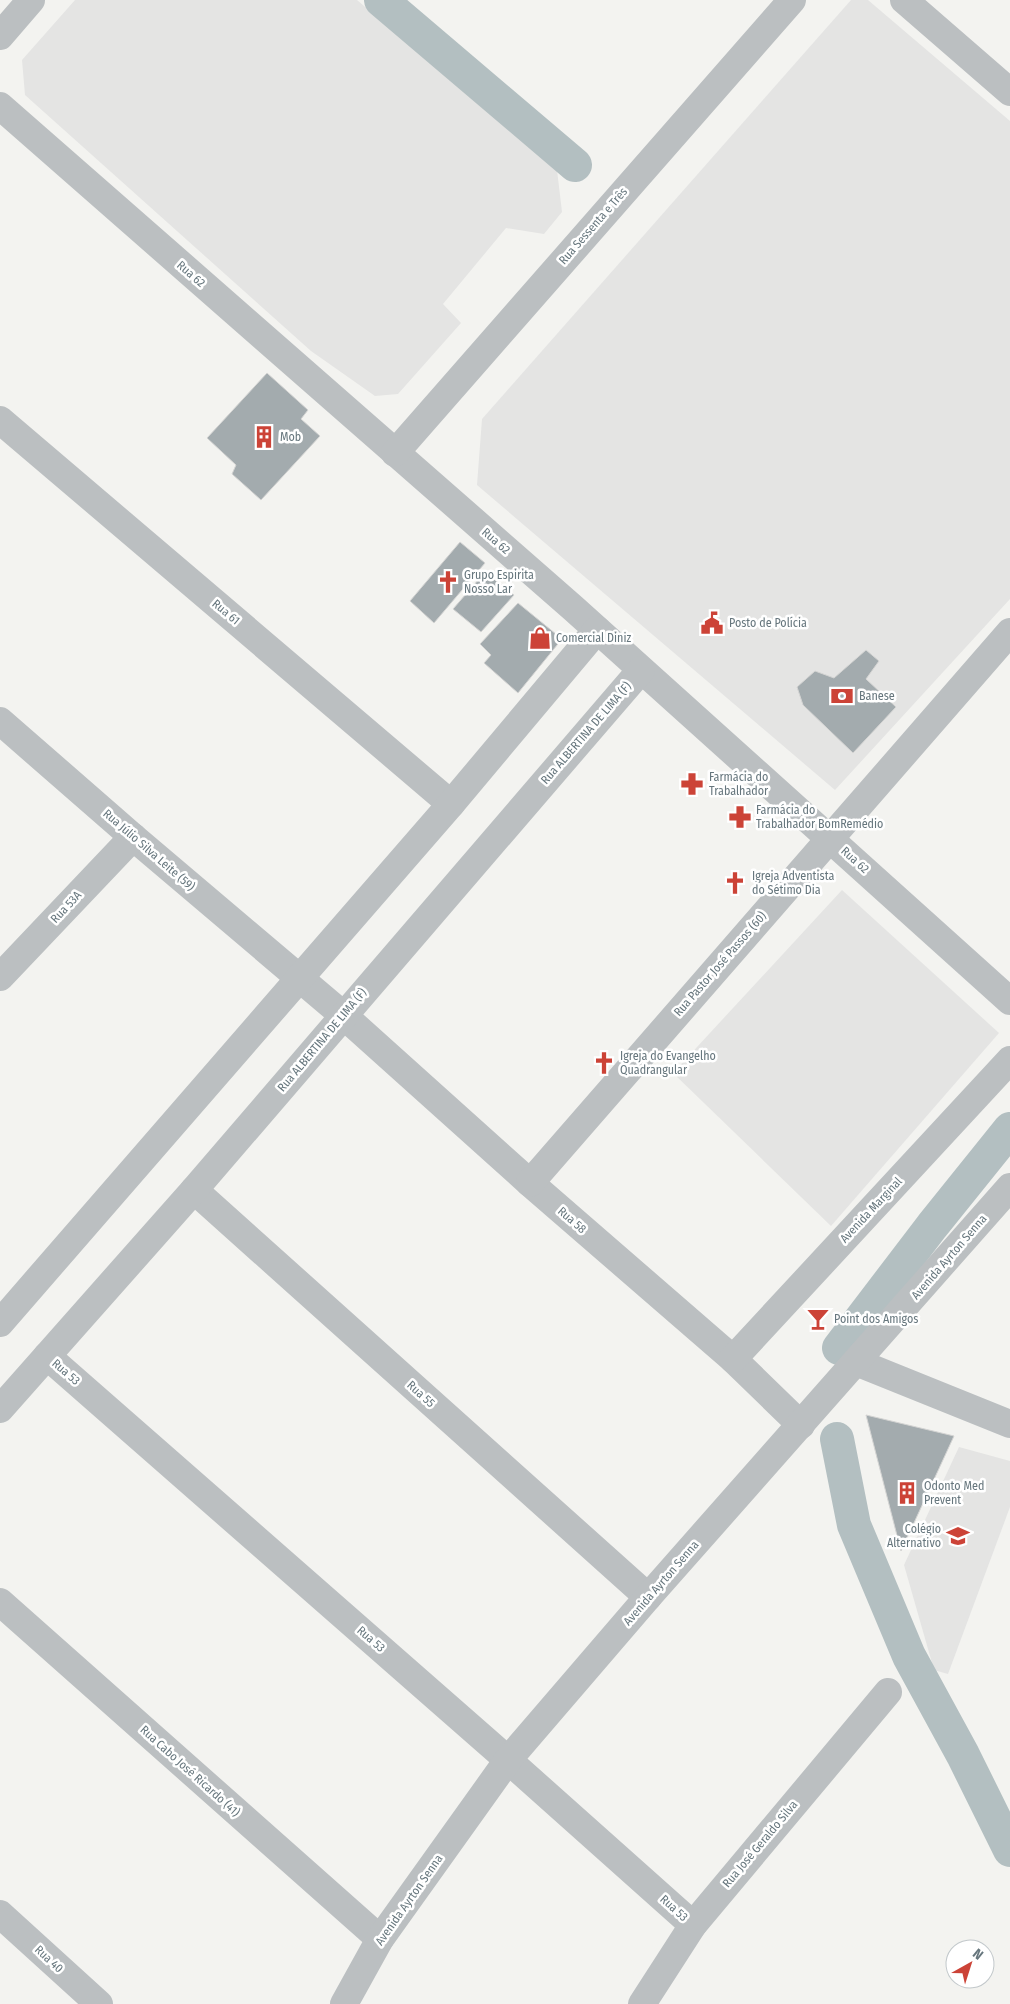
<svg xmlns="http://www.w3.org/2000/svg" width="1010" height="2004" font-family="'Fira Sans Condensed',sans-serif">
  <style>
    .built { fill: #e4e4e3 }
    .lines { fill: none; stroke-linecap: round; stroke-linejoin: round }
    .canal { stroke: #b3bfc1; stroke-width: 34 }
    .building { fill: #a3abae; stroke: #d4d4d3 }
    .minor { stroke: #bbbfc1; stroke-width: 28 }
    .labels { text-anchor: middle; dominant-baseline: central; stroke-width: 5; stroke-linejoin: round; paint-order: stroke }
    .street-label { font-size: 12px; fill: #66767d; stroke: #fff }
    .poi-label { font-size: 12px; fill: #66767d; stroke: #fff; text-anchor: start }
  </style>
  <rect width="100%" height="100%" fill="#f3f3f0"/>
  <g class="built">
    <polygon points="75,0 357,0 557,170 562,212 544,234 506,228 443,304 461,323 398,394 375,396 311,351 25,95 22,60"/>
    <polygon points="851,0 868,0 1010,121 1010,599 835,790 477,485 482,419"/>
    <polygon points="842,890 999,1033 831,1226 673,1073"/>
    <polygon points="959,1447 1010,1461 1010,1507 948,1674 934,1670 904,1565"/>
  </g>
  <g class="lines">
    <g class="canal">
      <polyline points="381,0 575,165"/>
      <polyline points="839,1348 932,1226 1010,1129"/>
      <polyline points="837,1439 854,1525 909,1656 963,1755 1010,1850"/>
    </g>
  </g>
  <g class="building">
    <polygon points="267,373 308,410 301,419 320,436 261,500 232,474 236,465 207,438"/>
    <polygon points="460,542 485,563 434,623 410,601"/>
    <polygon points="485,572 514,595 481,632 453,609"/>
    <polygon points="518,603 562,639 518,693 484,663 491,655 480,644"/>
    <polygon points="866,650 879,661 866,679 896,707 853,753 803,705 797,687 815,671 834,678"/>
    <polygon points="866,1415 954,1436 901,1551"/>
  </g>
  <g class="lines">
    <g class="minor">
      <polyline points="904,0 1010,92"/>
      <polyline points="0,36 31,0"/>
      <polyline points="0,106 573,608 1010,1001"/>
      <polyline points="0,420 451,804"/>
      <polyline points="395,453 792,0"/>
      <polyline points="0,721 133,837 343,1015 530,1183 733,1359 801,1425"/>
      <polyline points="0,977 133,837"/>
      <polyline points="530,1183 1010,632"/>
      <polyline points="194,1190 648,1597"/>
      <polyline points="0,1323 451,804 597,630"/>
      <polyline points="47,1356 508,1760 693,1925"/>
      <polyline points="733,1359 1010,1060"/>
      <polyline points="856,1362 1010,1424"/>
      <polyline points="0,1409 194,1190 641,670"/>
      <polyline points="0,1602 380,1939"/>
      <polyline points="0,1914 99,2004"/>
      <polyline points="344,2004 380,1939 508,1760 648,1597 1010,1187"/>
      <polyline points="642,2004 693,1925 888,1692"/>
    </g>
  </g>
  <defs>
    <symbol id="building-bare" viewBox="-9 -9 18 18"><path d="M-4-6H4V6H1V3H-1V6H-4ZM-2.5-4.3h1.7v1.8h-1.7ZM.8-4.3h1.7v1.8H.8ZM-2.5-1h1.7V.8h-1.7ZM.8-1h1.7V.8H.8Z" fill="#cc4337" stroke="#fff" stroke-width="2.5" paint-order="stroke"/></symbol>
    <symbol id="church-bare" viewBox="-9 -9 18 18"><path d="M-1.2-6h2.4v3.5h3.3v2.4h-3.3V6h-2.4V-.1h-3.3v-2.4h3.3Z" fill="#cc4337" stroke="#fff" stroke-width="2.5" paint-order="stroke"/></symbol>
    <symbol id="civic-bare" viewBox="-9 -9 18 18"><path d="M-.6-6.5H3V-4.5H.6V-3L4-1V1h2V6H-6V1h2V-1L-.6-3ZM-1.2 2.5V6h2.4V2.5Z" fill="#cc4337" stroke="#fff" stroke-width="2.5" paint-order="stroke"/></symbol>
    <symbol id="shop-bare" viewBox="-9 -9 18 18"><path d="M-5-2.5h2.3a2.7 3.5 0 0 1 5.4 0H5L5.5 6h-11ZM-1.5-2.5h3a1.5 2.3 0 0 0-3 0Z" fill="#cc4337" stroke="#fff" stroke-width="2.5" paint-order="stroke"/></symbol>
    <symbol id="bank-bare" viewBox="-9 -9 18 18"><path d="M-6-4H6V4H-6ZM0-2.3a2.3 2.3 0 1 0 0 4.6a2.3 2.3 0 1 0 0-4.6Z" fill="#cc4337" stroke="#fff" stroke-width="2.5" paint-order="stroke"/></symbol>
    <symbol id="pharmacy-bare" viewBox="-9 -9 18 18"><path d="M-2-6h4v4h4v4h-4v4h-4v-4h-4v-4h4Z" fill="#cc4337" stroke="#fff" stroke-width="2.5" paint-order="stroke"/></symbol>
    <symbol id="bar-bare" viewBox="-9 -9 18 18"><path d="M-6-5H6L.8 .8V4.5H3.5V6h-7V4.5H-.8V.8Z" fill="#cc4337" stroke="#fff" stroke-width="2.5" paint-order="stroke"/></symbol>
    <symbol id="school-bare" viewBox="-9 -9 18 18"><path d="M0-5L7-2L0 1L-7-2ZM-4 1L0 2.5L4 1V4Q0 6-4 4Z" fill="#cc4337" stroke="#fff" stroke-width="2.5" paint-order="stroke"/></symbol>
  </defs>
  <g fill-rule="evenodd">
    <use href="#building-bare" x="248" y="421" width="32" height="32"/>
    <use href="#church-bare" x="432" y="566" width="32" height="32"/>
    <use href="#civic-bare" x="696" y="607" width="32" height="32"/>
    <use href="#shop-bare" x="524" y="622" width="32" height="32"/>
    <use href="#bank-bare" x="826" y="680" width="32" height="32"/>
    <use href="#pharmacy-bare" x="676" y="768" width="32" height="32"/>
    <use href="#pharmacy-bare" x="724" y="801" width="32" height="32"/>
    <use href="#church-bare" x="719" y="867" width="32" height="32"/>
    <use href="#church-bare" x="588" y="1047" width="32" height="32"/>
    <use href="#bar-bare" x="802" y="1303" width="32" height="32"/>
    <use href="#building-bare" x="891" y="1477" width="32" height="32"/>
    <use href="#school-bare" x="942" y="1520" width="32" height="32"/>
  </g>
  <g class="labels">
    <g class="street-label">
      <text transform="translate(593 226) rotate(-49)">Rua Sessenta e Três</text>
      <text transform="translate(191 274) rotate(41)">Rua 62</text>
      <text transform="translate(496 541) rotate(41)">Rua 62</text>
      <text transform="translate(226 612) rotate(40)">Rua 61</text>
      <text transform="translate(586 733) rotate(-49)">Rua ALBERTINA DE LIMA (F)</text>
      <text transform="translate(149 850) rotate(41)">Rua Júlio Silva Leite (59)</text>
      <text transform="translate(855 860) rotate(42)">Rua 62</text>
      <text transform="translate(66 907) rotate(-47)">Rua 53A</text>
      <text transform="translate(720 964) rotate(-49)">Rua Pastor José Passos (60)</text>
      <text transform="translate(322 1040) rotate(-50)">Rua ALBERTINA DE LIMA (F)</text>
      <text transform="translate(871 1210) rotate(-47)">Avenida Marginal</text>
      <text transform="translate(572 1220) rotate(41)">Rua 58</text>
      <text transform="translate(949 1257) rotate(-49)">Avenida Ayrton Senna</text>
      <text transform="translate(66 1372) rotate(41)">Rua 53</text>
      <text transform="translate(421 1394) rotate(42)">Rua 55</text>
      <text transform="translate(661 1583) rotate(-49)">Avenida Ayrton Senna</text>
      <text transform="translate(371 1639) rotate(41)">Rua 53</text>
      <text transform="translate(190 1771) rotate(42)">Rua Cabo José Ricardo (41)</text>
      <text transform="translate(760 1844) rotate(-50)">Rua José Geraldo Silva</text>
      <text transform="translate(409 1900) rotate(-55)">Avenida Ayrton Senna</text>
      <text transform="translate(674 1908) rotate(42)">Rua 53</text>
      <text transform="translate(49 1959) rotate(43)">Rua 40</text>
    </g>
    <g class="poi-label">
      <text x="280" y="437">Mob</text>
      <text x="464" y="575">Grupo Espirita<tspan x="464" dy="14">Nosso Lar</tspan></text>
      <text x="729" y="623">Posto de Polícia</text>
      <text x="556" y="638">Comercial Diniz</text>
      <text x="859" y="696">Banese</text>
      <text x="709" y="777">Farmácia do<tspan x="709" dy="14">Trabalhador</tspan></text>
      <text x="756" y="810">Farmácia do<tspan x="756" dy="14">Trabalhador BomRemédio</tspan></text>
      <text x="752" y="876">Igreja Adventista<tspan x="752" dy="14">do Sétimo Dia</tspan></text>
      <text x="620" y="1056">Igreja do Evangelho<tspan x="620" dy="14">Quadrangular</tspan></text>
      <text x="834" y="1319">Point dos Amigos</text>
      <text x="924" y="1486">Odonto Med<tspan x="924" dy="14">Prevent</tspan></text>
      <text x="941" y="1529" text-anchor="end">Colégio<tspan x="941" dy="14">Alternativo</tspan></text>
    </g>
  </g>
  <g transform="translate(970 1964) rotate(39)"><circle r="24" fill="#ffffff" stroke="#c2c8cb"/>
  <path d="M0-4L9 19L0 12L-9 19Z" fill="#cc4337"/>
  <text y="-8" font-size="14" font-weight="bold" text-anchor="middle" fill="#66767d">N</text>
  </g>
</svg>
